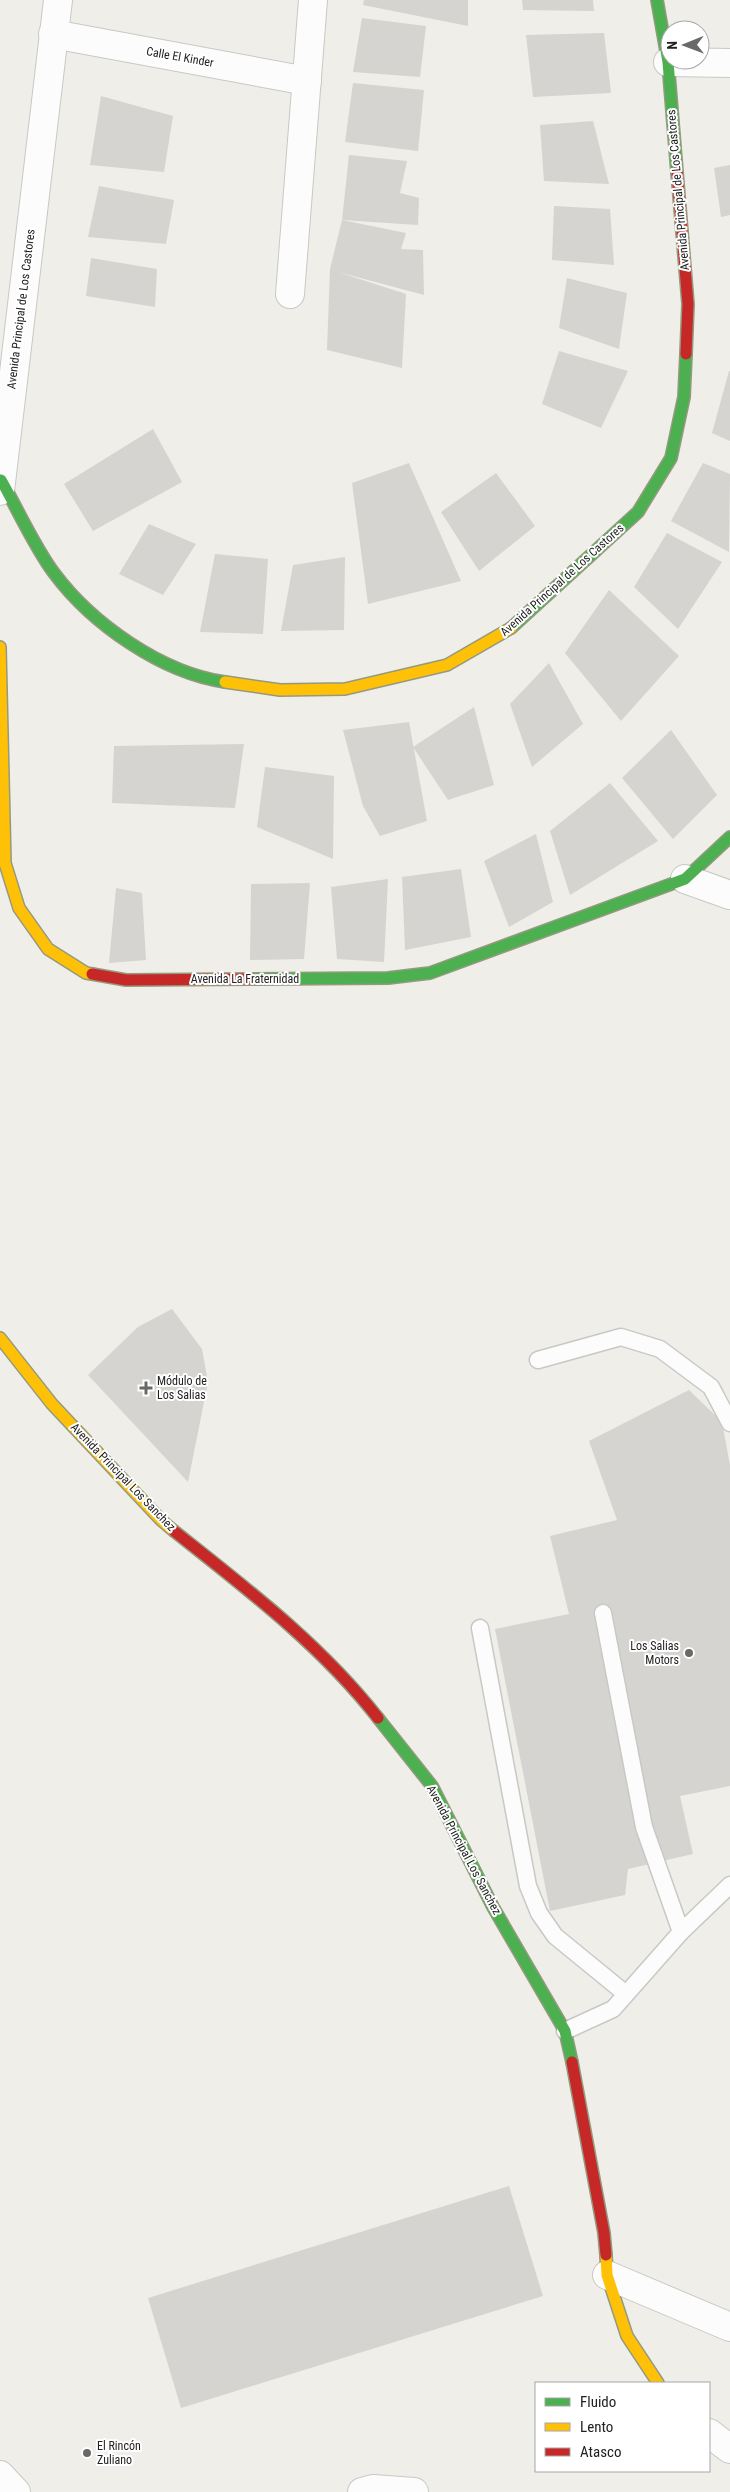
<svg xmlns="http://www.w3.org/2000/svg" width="730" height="2492" font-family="'Roboto Condensed',sans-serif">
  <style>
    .building { fill: #d6d4d0 }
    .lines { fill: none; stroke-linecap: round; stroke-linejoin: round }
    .lane-casing { stroke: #c8c8c5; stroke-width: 19 }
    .street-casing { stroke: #c8c8c5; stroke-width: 30 }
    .fast-casing { stroke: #949a7f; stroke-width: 14 }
    .slow-casing { stroke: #949a7f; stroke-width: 14 }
    .jam-casing { stroke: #949a7f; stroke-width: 14 }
    .lane { stroke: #fdfcfc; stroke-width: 16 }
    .street { stroke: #fdfcfc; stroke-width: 28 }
    .fast { stroke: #4caf50; stroke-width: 11 }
    .slow { stroke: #ffc107; stroke-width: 11 }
    .jam { stroke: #c62828; stroke-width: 11 }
    .poi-dot { fill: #696967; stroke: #fff; stroke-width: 2 }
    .labels { text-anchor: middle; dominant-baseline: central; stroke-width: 4; stroke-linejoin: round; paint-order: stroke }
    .street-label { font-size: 12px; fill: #212121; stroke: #fff }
    .poi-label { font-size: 12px; fill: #212121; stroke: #fff; text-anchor: start }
  </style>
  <rect width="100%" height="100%" fill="#efeee9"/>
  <g class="building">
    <polygon points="364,0 468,0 468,26 363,5"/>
    <polygon points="522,0 593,0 594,11 523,10"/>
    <polygon points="362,18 426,26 420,77 353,72"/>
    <polygon points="604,33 611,93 533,97 526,35"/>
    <polygon points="353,83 424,90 418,151 345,142"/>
    <polygon points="101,96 173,116 164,172 90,165"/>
    <polygon points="593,121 609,184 544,181 540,125"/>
    <polygon points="349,155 407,161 400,193 419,198 418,225 342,220 406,233 401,249 423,250 424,295 338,272 406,294 402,368 327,350 330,269 342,220"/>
    <polygon points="730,165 730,215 721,217 714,168"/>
    <polygon points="99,186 174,200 166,244 88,237"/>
    <polygon points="554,206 610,209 614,265 552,260"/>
    <polygon points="91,258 157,269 155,307 86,296"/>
    <polygon points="567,278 627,293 619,349 559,328"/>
    <polygon points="559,351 628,371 601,428 542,404"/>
    <polygon points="729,371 730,371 730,441 712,433"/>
    <polygon points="153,429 182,482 93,531 64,484"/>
    <polygon points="409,463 461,581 368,604 352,483"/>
    <polygon points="703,463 730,474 729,552 671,521"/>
    <polygon points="496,473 535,526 479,571 441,512"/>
    <polygon points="149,524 196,544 163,595 119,574"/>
    <polygon points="667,533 722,562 678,629 634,587"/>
    <polygon points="215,554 268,559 263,634 200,632"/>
    <polygon points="345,557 344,630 281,631 293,565"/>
    <polygon points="609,590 679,656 621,721 565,653"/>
    <polygon points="549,663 583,724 532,767 510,704"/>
    <polygon points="474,707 494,785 448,800 413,747"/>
    <polygon points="409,722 427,821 380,836 363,806 343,730"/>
    <polygon points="671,730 717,795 673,839 622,778"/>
    <polygon points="244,744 235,808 112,803 114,746"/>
    <polygon points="265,767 334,776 333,859 257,827"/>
    <polygon points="610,783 658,841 570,895 550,831"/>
    <polygon points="536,834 553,902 509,927 484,861"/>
    <polygon points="461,869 471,937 405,950 402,877"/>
    <polygon points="388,879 384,962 337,959 331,887"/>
    <polygon points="310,883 304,959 250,960 251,884"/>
    <polygon points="116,888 142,893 146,960 109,963"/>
    <polygon points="172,1309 202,1349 208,1382 188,1482 88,1375 138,1327"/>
    <polygon points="689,1390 722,1422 730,1465 730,1786 680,1796 693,1854 628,1869 625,1895 550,1911 495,1629 569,1614 550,1536 617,1520 589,1441"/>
    <polygon points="509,2186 543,2296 181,2408 148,2298"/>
  </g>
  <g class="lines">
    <defs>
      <g id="lane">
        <polyline points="538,1360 621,1337 660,1349 711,1387 730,1423"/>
        <polyline points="603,1613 644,1827 681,1932"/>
        <polyline points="480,1628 528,1886 539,1913 555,1936 626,1994"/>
        <polyline points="565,2031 613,2009 681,1932 730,1885"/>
      </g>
      <g id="street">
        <polyline points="53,34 307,81"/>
        <polyline points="668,62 730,63"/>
        <polyline points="290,294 313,0"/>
        <polyline points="0,491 58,0"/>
        <polyline points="685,879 730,895"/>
        <polyline points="607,2275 730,2327"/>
        <polyline points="709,2433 730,2449"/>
        <polyline points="0,2475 16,2492"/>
        <polyline points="362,2492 373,2489 414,2492"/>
      </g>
      <g id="fast">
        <polyline points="657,0 668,62 677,172"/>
        <path d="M 1,480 C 17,508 35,548 54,573 C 92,624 162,673 225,682"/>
        <polyline points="511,628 638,512 671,458 684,397 686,354"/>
        <polyline points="252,979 388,978 430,973 685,879 730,837"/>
        <polyline points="378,1718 432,1786 493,1907 565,2031 572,2062"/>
      </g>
      <g id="slow">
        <polyline points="0,647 5,863 19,908 48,949 86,973 92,974"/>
        <polyline points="225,682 280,690 345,689 447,665 511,628"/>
        <polyline points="0,1338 52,1404 161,1520 174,1531"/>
        <polyline points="606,2255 607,2275 627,2336 658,2383"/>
      </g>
      <g id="jam">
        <polyline points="677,172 688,304 686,354"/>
        <polyline points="92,974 126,980 252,979"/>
        <path d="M 174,1531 C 246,1588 321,1645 378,1718"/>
        <polyline points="572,2062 604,2233 606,2255"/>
      </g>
    </defs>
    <use href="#lane" class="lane-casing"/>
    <use href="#street" class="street-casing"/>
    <use href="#fast" class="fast-casing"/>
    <use href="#slow" class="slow-casing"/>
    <use href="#jam" class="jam-casing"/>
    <use href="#lane" class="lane"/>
    <use href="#street" class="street"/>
    <use href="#fast" class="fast"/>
    <use href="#slow" class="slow"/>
    <use href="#jam" class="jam"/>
  </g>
  <g class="poi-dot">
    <path d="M143.5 1380.5h5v5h5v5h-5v5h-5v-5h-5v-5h5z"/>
    <circle cx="689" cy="1653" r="5"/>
    <circle cx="87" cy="2453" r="5"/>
  </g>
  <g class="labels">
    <g class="street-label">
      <text transform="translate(180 57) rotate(10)">Calle El Kinder</text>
      <text transform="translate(678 190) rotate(-95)">Avenida Principal de Los Castores</text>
      <text transform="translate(21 309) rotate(-83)">Avenida Principal de Los Castores</text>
      <text transform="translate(562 580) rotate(-42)">Avenida Principal de Los Castores</text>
      <text x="245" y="979">Avenida La Fraternidad</text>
      <text transform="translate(123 1477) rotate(46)">Avenida Principal Los Sanchez</text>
      <text transform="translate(464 1850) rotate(62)">Avenida Principal Los Sanchez</text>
    </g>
    <g class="poi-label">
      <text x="157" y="1381">Módulo de<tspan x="157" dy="14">Los Salias</tspan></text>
      <text x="679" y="1646" text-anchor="end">Los Salias<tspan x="679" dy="14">Motors</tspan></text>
      <text x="97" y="2446">El Rincón<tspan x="97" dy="14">Zuliano</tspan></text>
    </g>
  </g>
  <rect x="535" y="2382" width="175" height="90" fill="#ffffff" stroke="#a6a6a6"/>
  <rect x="545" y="2398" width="25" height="8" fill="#4caf50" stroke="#a6a6a6"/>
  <text x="580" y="2407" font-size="15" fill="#212121">Fluido</text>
  <rect x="545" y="2423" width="25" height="8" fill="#ffc107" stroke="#a6a6a6"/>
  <text x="580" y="2432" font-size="15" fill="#212121">Lento</text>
  <rect x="545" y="2448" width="25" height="8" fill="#c62828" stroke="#a6a6a6"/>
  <text x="580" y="2457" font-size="15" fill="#212121">Atasco</text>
  <g transform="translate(685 45) rotate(269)"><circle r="24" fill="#ffffff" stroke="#a6a6a6"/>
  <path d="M0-4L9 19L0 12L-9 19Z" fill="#696967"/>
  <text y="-8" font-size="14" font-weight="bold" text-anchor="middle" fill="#212121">N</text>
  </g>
</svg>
